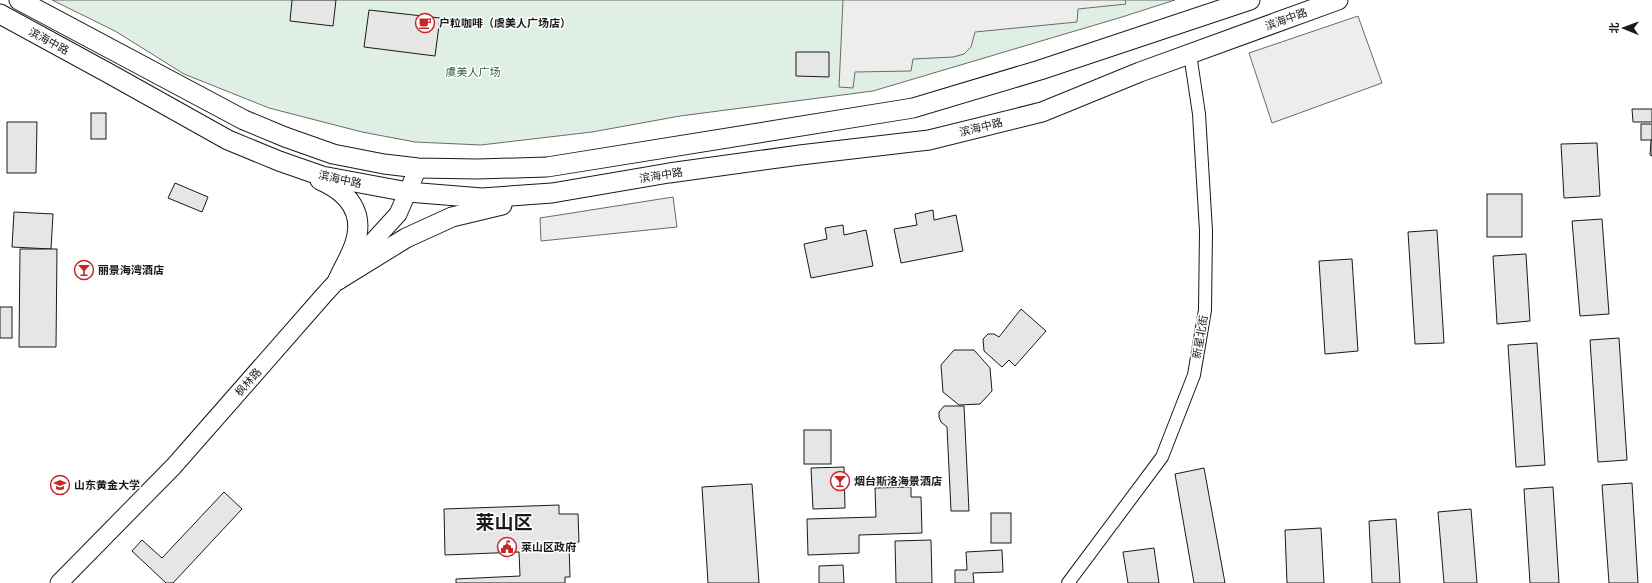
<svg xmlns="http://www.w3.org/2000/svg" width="1652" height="583" font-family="Quicksand,'Noto Sans SC',sans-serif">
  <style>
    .green { fill: #e0efe3; stroke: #6a6a6a }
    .parking { fill: #ededed; stroke: #6a6a6a }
    .building { fill: #e6e6e6; stroke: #1a1a1a }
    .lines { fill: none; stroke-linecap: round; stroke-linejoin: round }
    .street-casing { stroke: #1a1a1a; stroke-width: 14 }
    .secondary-casing { stroke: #1a1a1a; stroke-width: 19 }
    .primary-casing { stroke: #1a1a1a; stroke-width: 21 }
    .street { stroke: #fff; stroke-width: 12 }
    .secondary { stroke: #fff; stroke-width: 17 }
    .primary { stroke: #fff; stroke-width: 19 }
    .labels { text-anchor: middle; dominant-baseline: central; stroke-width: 3; stroke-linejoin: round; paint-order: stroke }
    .street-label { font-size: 11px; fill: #1a1a1a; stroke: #fff }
    .poi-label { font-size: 11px; font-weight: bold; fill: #1a1a1a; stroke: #fff; text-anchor: start }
    .park-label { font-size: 11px; fill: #2b5a34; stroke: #fff }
    .town-label { font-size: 19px; font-weight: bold; fill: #1a1a1a; stroke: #fff }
  </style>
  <rect width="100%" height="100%" fill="#fff"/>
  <polygon class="green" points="52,0 1175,0 1122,17 873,91 680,116 592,132 481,145 415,142 362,132 269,108 184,74 115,31"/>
  <g class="parking">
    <polygon points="843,0 1125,0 1126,4 1078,9 1077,22 975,32 971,47 964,54 953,57 913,59 911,71 855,72 853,88 839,87"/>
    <polygon points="1358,16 1382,83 1272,123 1249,53"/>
    <polygon points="673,197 677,227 541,241 540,218"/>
  </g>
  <g class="building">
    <polygon points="292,0 336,0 333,26 290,21"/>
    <polygon points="369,10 440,18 435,56 364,47"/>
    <polygon points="796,52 829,52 829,77 796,76"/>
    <polygon points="1632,109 1652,109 1652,122 1633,122"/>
    <rect x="91" y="113" width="15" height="26"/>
    <polygon points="7,122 37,122 36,173 7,173"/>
    <rect x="1641" y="124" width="11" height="16"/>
    <polygon points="1651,140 1652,140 1652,156 1650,155"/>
    <polygon points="1597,143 1600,196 1564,198 1561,144"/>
    <polygon points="175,183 208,197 202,212 168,198"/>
    <rect x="1487" y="194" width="35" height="43"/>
    <polygon points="933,210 934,220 956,215 963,251 901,263 894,229 917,225 915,214"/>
    <polygon points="14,212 53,214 51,249 12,247"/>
    <polygon points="1602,219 1609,314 1580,316 1572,221"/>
    <polygon points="843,225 844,235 866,230 873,266 811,278 804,244 827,239 825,228"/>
    <polygon points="1437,230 1444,343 1415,344 1408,232"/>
    <polygon points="20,249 57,249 56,347 19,347"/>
    <polygon points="1526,254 1530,321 1497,324 1493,256"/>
    <polygon points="1352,259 1358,351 1325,354 1319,261"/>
    <rect x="0" y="307" width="12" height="31"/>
    <polygon points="1021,309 1046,331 1015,366 1009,360 1002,367 984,351 983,339 988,334 994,334 999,337"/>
    <polygon points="1619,338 1627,460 1598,462 1590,340"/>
    <polygon points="1537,343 1545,465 1516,467 1508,345"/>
    <polygon points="954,350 974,350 990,368 992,391 980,404 959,405 943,392 941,365"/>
    <polygon points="944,406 964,406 969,511 951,511 947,427 941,422 939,417 939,412"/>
    <rect x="804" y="430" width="27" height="34"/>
    <polygon points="844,467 845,508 813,509 811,468"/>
    <polygon points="1204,468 1225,583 1194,583 1175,474"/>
    <polygon points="1632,483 1638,583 1609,583 1602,485"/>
    <polygon points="752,484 759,583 708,583 702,487"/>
    <polygon points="911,487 911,497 921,497 922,533 859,535 859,553 808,555 807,519 876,517 875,488"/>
    <polygon points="1553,487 1559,583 1530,583 1524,489"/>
    <polygon points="224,492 242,509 173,583 166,583 132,551 142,540 162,558"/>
    <polygon points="559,505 559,514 578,514 579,542 569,543 570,577 565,577 565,583 456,583 456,579 520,576 519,552 445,555 444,509"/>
    <polygon points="1471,509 1477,583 1444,583 1438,512"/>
    <rect x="991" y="513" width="20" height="30"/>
    <polygon points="1396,519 1400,583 1372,583 1369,521"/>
    <polygon points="1321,528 1324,583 1287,583 1285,530"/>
    <polygon points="931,540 932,583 896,583 895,541"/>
    <polygon points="1154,548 1159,583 1128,583 1123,552"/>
    <polygon points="1002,550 1003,572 973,573 974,583 955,583 955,570 967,570 966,552"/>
    <polygon points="843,565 844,583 819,583 819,566"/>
  </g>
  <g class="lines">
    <defs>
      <polyline id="street" points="1068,583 1162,457 1194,375 1205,310 1206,231 1199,114 1190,54"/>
      <polyline id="secondary" points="59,583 174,466 324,295 398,214 418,168"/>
      <g id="primary">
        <polyline points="19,0 244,120 285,137 333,154 384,164 418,168 478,169 547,167 913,108 1040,70 1250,0"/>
        <polyline points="0,14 110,74 228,140 279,161 322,176 408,192 482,198 552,193 669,173 800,155 929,140 1042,112 1140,72 1338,0"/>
        <path d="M 320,180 C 348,192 365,212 355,243 C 351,256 343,268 338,280"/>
        <polyline points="338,280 406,238 452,217 502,205"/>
      </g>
    </defs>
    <use href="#street" class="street-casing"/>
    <use href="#secondary" class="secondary-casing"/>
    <use href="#primary" class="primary-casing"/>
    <use href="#street" class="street"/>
    <use href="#secondary" class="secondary"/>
    <use href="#primary" class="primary"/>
  </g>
  <defs>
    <symbol id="cafe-ring" viewBox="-11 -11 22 22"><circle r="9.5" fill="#fff" stroke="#c62828" stroke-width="1.5"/><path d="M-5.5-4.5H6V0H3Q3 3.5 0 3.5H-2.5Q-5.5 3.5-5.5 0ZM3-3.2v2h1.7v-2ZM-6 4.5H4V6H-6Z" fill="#c62828"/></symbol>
    <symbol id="bar-ring" viewBox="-11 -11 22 22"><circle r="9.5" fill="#fff" stroke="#c62828" stroke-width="1.5"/><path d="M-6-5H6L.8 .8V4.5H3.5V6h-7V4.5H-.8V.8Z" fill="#c62828"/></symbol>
    <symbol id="school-ring" viewBox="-11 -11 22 22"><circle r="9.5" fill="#fff" stroke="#c62828" stroke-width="1.5"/><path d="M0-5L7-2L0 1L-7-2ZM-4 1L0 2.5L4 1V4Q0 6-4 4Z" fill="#c62828"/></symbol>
    <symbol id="civic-ring" viewBox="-11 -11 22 22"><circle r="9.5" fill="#fff" stroke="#c62828" stroke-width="1.5"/><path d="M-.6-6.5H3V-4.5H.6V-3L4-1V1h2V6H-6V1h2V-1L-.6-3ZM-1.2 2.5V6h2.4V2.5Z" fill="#c62828"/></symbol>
  </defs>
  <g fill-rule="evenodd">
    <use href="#cafe-ring" x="414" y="12" width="22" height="22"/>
    <use href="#bar-ring" x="73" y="259" width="22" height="22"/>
    <use href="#bar-ring" x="829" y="470" width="22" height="22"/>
    <use href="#school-ring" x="49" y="474" width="22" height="22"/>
    <use href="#civic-ring" x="496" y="536" width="22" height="22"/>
  </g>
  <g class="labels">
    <g class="street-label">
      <text transform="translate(1286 19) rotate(-20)">滨海中路</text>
      <text transform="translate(49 41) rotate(28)">滨海中路</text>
      <text transform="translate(981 127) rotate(-14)">滨海中路</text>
      <text transform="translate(661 175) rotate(-9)">滨海中路</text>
      <text transform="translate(340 179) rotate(12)">滨海中路</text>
      <text transform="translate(1200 337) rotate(-80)">新星北街</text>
      <text transform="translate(248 382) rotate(-49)">枫林路</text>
    </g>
    <g class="poi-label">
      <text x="439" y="23">户粒咖啡（虞美人广场店）</text>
      <text x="98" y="270">丽景海湾酒店</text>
      <text x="854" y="481">烟台斯洛海景酒店</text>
      <text x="74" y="485">山东黄金大学</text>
      <text x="521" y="547">莱山区政府</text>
    </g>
    <g class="park-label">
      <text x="473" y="72">虞美人广场</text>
    </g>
    <g class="town-label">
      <text x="504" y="522">莱山区</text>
    </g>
  </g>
  <g transform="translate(1624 28) rotate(271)" stroke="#ffffff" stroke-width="3" paint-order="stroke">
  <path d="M0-3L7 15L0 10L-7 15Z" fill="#1a1a1a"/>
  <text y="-6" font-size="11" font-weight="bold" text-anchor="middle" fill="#1a1a1a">北</text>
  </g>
</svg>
